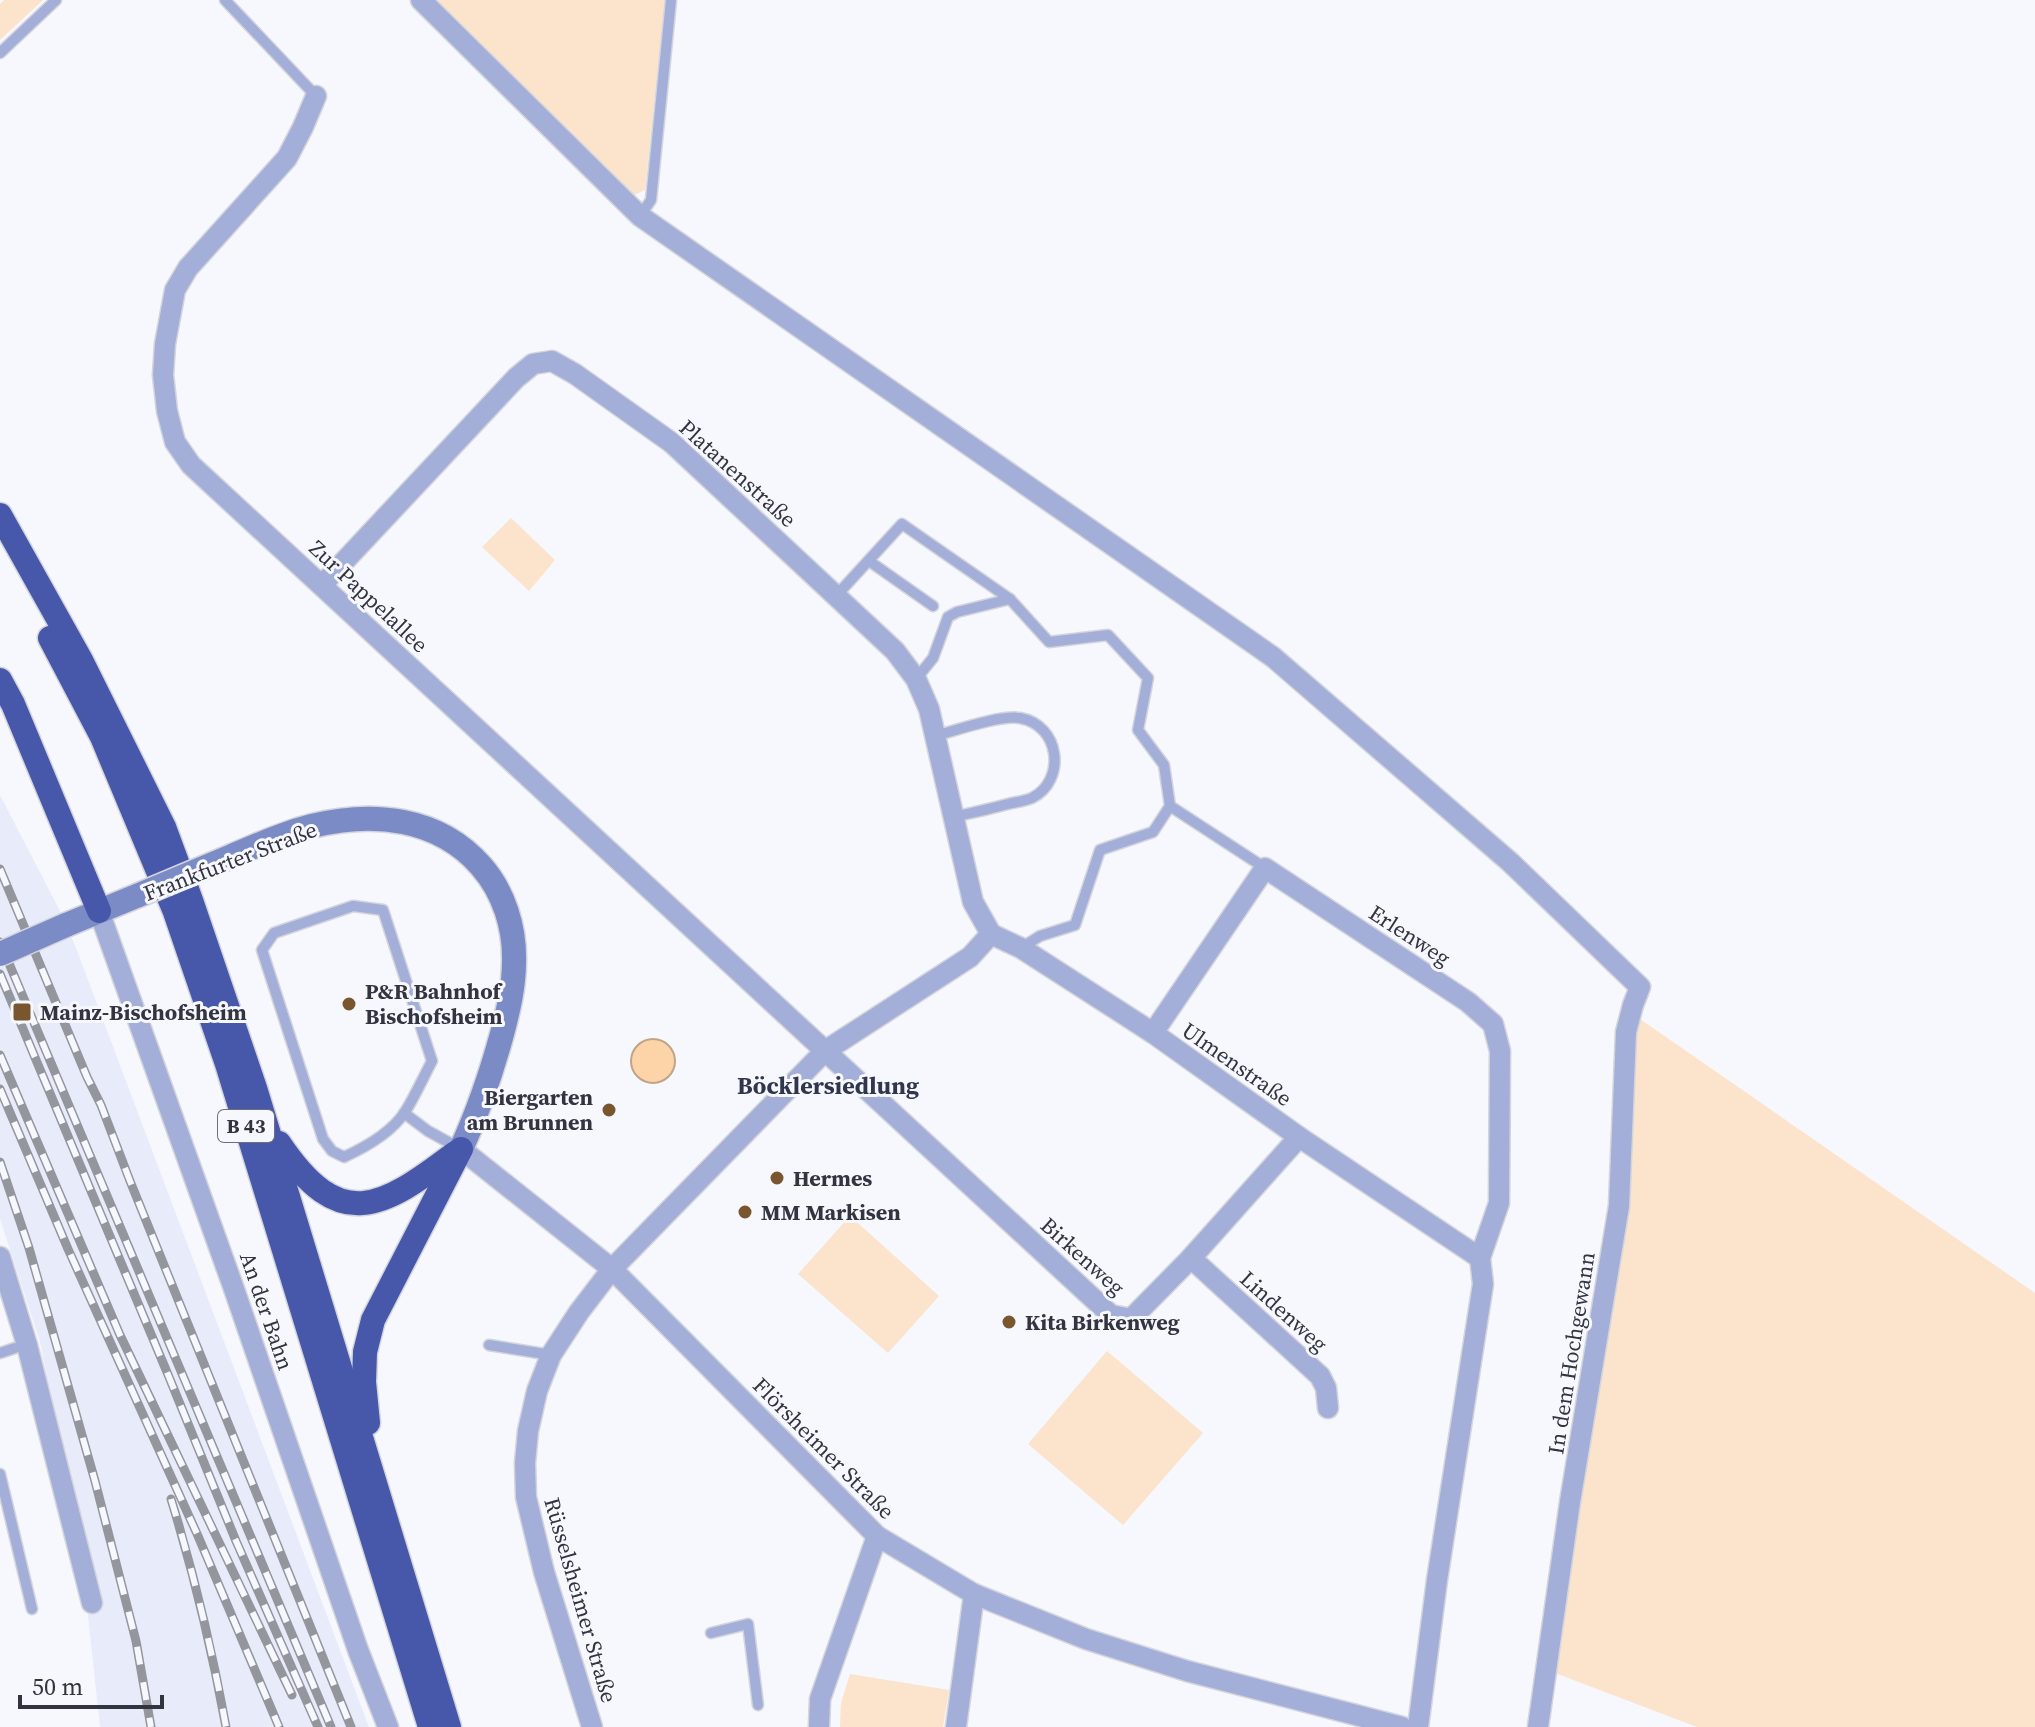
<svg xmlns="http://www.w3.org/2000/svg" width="2035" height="1727" font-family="'Source Serif 4',serif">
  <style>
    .built { fill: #e8ecfa }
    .green { fill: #fce3cb }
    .water { fill: #fdd3a8; stroke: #c0a488; stroke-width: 2 }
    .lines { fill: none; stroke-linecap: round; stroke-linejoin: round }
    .lane-casing { stroke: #d4d5dc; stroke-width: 13 }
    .street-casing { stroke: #d4d5dc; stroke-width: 23 }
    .secondary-casing { stroke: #d4d5dc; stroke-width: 27 }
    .highway-casing { stroke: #d4d5dc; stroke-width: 27 }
    .lane { stroke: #a3afd8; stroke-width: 10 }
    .street { stroke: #a3afd8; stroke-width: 20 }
    .secondary { stroke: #7b8bc6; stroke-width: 24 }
    .highway { stroke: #4758ab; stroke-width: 24 }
    .rail-casing { stroke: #94969e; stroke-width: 9 }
    .rail { stroke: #f7f8fe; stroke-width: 6; stroke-dasharray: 18; stroke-linecap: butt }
    .secondary-bridge-casing { stroke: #d4d5dc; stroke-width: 27; stroke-linecap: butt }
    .secondary-bridge { stroke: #7b8bc6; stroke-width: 24 }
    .poi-dot { fill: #7a562f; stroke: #f7f8fe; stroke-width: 3 }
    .labels { text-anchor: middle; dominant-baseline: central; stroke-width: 6; stroke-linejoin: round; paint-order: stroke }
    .shield { fill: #f7f8fe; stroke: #6d7078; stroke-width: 2 }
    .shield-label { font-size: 20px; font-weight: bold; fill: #32353f }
    .street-label { font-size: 22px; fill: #32353f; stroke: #f7f8fe }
    .poi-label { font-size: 22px; font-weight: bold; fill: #32353f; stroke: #f7f8fe; text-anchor: start }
    .neighbourhood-label { font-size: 24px; font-weight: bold; fill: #30364b; stroke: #f7f8fe }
  </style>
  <rect width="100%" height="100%" fill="#f7f8fe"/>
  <polygon class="built" points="0,795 59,909 76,948 369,1727 100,1727 82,1561 40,1342 0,1219"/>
  <g class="green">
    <polygon points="4,0 43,0 0,40 0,4"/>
    <polygon points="431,0 665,0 645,190 630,197"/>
    <polygon points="511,518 555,560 529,591 482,547"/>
    <polygon points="1640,1019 2035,1293 2035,1727 1697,1727 1555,1673 1633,1037"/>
    <polygon points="850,1216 939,1296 888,1353 798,1274"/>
    <polygon points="1107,1351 1203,1433 1123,1525 1028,1444"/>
    <polygon points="850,1674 949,1690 943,1727 840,1727 841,1703"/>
  </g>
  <circle class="water" cx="653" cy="1061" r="22"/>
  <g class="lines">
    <defs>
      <g id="lane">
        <polyline points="225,0 316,96"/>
        <polyline points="0,53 56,0"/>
        <polyline points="640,216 651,200 671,0"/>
        <polyline points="869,561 933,606"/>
        <polyline points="836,596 902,524 1010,599 1049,642 1108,635 1148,678 1138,730 1164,765 1170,806 1153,832 1100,850 1075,925 1040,936 1021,948"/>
        <polyline points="916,679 933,658 948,617 957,612 1010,599"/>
        <path d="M 935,736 C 957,730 999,715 1020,718 C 1060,725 1067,780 1032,798 C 1025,801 1016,802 1008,804 C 990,809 971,813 953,817"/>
        <polyline points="1170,806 1265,868"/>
        <path d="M 353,906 L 383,910 L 432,1061 C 423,1078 415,1096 405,1112 C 391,1133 366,1147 344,1157 L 332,1151 L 323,1139 L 262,950 L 274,933 Z"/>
        <polyline points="404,1113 428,1131 459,1148"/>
        <polyline points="489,1345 551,1355"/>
        <polyline points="0,1353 15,1348"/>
        <polyline points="0,1474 32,1609"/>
        <polyline points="711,1633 748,1624 758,1705"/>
      </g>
      <g id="street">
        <polyline points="421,0 640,216 1273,657 1510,862 1640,987 1633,1005 1626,1032 1619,1206 1570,1502 1538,1727"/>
        <polyline points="316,96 303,127 287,158 188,268 175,290 165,344 163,375 167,411 175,442 191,465 1111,1315 1131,1319 1191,1258 1299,1137"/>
        <polyline points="322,585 516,378 533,364 552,361 575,374 672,443 895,651 916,679 929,709 973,902 991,934"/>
        <polyline points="99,911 234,1289 358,1650 388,1727"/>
        <polyline points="991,934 1021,948 1153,1033 1299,1137 1480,1258"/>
        <polyline points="1153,1033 1265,868 1468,1002 1493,1024 1500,1051 1499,1203 1480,1258 1483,1284 1437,1580 1418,1727"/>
        <polyline points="461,1149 612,1269 877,1536 974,1594 1086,1639 1187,1671 1402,1727"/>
        <polyline points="0,1257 27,1345 92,1603"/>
        <polyline points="1191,1258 1320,1376 1326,1388 1328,1408"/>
        <polyline points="592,1727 544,1572 526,1497 525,1463 528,1431 537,1391 551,1355 579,1312 612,1269 825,1051 970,957 991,934"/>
        <polyline points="819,1727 820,1699 877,1536"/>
        <polyline points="956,1727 974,1594"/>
      </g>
      <g id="secondary">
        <path d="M 232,856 C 258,845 284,833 312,826 C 373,811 438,817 481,866 C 504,892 515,928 514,962 C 514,987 508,1011 502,1034 C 491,1074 478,1112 461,1149"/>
        <polyline points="66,925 139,895"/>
      </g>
      <g id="highway">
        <polyline points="0,515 81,660 164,827 192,903 255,1088 449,1727"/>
        <polyline points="50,638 102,737 175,912 227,1064 430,1727"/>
        <polyline points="0,680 13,704 99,911"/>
        <path d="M 279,1143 C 340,1234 381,1209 455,1153"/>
        <polyline points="368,1423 364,1382 365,1352 373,1320 461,1149"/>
      </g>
    </defs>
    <use href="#lane" class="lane-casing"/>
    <use href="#street" class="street-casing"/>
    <use href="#secondary" class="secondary-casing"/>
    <use href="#highway" class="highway-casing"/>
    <use href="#lane" class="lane"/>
    <use href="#street" class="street"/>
    <use href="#secondary" class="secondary"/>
    <use href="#highway" class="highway"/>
    <defs>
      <g id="rail">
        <polyline points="0,869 87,1077 101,1105 130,1181 351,1727"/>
        <polyline points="0,942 331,1727"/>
        <polyline points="0,974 169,1377 236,1541 318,1727"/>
        <polyline points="0,1055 120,1335 292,1695"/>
        <polyline points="0,1089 68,1249 198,1536 279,1727"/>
        <polyline points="0,1162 29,1248 95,1481 136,1641 151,1727"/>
        <path d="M 171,1499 C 194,1574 212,1650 226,1727"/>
      </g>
    </defs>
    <use href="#rail" class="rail-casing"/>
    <use href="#rail" class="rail"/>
    <defs>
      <g id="secondary-bridge">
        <polyline points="139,895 232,856"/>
        <polyline points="0,954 66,925"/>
      </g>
    </defs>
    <use href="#secondary-bridge" class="secondary-bridge-casing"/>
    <use href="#secondary-bridge" class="secondary-bridge"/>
  </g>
  <g class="poi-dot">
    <circle cx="349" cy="1004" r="8"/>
    <rect x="12" y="1002" width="20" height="20" rx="4"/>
    <circle cx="609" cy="1110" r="8"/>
    <circle cx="777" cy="1178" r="8"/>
    <circle cx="745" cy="1212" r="8"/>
    <circle cx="1009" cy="1322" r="8"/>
  </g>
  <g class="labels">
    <rect class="shield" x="218" y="1110" width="56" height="32" rx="6"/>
    <g class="shield-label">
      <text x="246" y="1126">B 43</text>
    </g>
    <g class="street-label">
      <text transform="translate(738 473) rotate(42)">Platanenstraße</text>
      <text transform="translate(369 596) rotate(43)">Zur Pappelallee</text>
      <text transform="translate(230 861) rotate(-21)">Frankfurter Straße</text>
      <text transform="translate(1410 935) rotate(33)">Erlenweg</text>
      <text transform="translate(1237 1064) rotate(35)">Ulmenstraße</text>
      <text transform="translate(1083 1256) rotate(42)">Birkenweg</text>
      <text transform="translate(267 1311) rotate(71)">An der Bahn</text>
      <text transform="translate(1284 1311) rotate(42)">Lindenweg</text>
      <text transform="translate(1571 1353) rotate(-81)">In dem Hochgewann</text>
      <text transform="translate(824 1448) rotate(45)">Flörsheimer Straße</text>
      <text transform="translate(581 1600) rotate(74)">Rüsselsheimer Straße</text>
    </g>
    <g class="poi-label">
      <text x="365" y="991">P&amp;R Bahnhof<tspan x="365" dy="25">Bischofsheim</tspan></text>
      <text x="40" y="1012">Mainz-Bischofsheim</text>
      <text x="593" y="1097" text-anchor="end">Biergarten<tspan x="593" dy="25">am Brunnen</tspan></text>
      <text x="793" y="1178">Hermes</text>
      <text x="761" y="1212">MM Markisen</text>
      <text x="1025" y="1322">Kita Birkenweg</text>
    </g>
    <g class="neighbourhood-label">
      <text x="828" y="1085">Böcklersiedlung</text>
    </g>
  </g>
  <path d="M20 1695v12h142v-12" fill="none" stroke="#32353f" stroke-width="4"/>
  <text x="32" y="1695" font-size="24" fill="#32353f" stroke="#f7f8fe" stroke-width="6" paint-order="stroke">50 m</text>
</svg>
